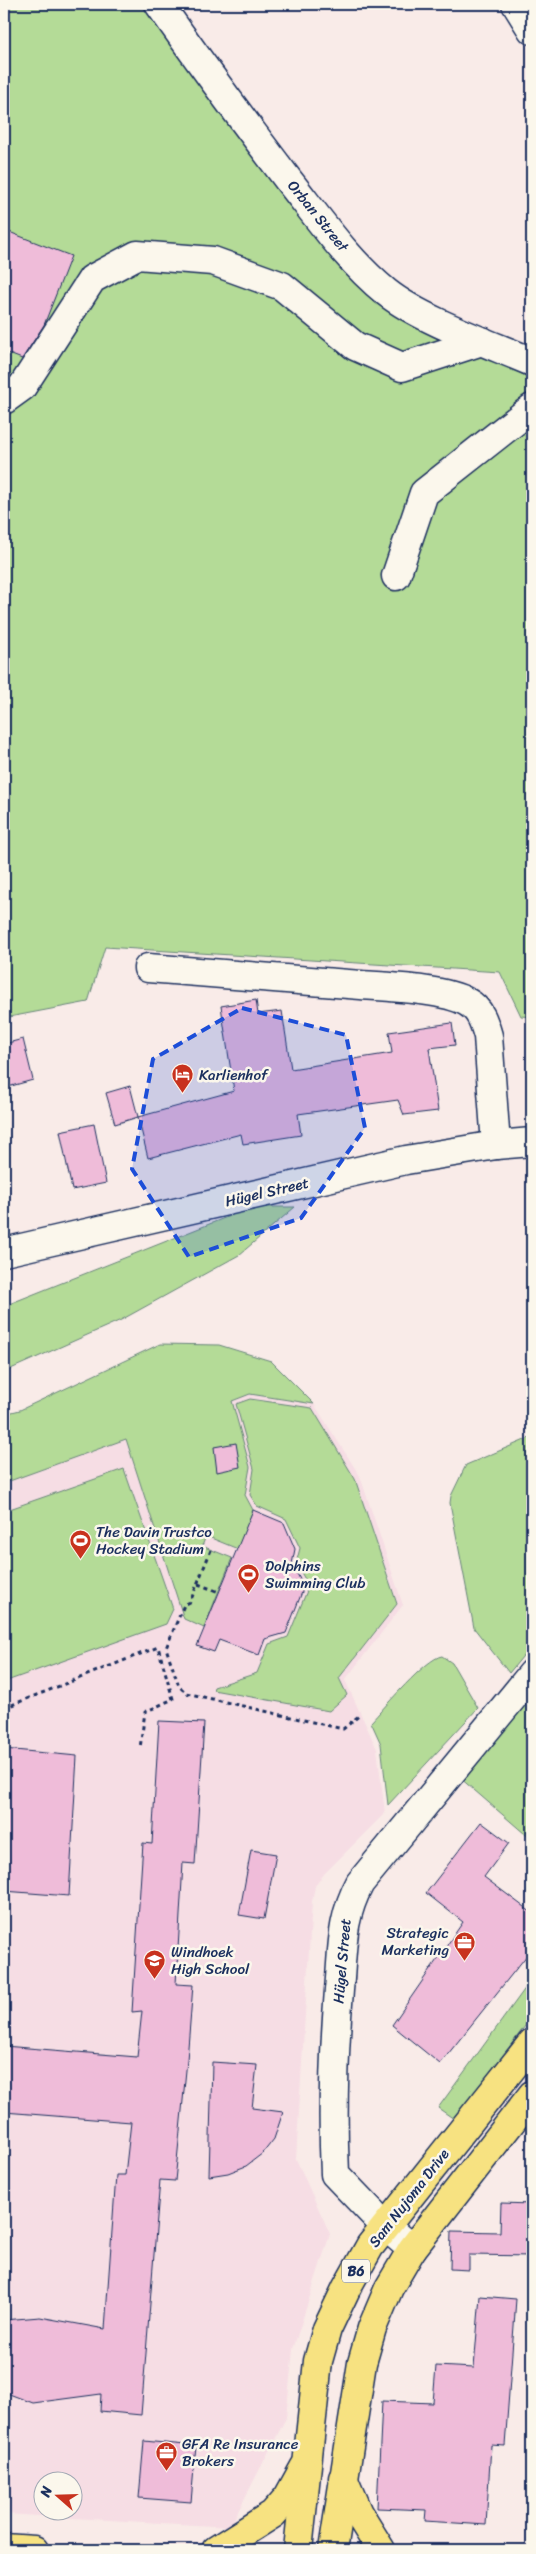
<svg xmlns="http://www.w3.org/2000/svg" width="536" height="2554" font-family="Sriracha,sans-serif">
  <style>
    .built { fill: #f6dde4; fill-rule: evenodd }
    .green { fill: #b4db97; stroke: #68857a }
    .building { fill: #efbcd9; stroke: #1b2f5e }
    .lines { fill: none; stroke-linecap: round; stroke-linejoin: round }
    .minor-casing { stroke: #1b2f5e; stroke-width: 31 }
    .major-casing { stroke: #1b2f5e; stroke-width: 31 }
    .highway-casing { stroke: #1b2f5e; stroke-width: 31 }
    .path { stroke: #1b2f5e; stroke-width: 3; stroke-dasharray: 4 4; stroke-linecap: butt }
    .minor { stroke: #fbf7ec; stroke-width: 28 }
    .major { stroke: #f7e281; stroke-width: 28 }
    .highway { stroke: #f7e281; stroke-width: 28 }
    .marked { fill: #1d4ed8; fill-opacity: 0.2; stroke: #1d4ed8; stroke-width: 4; stroke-dasharray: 10 6; stroke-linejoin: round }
    .labels { text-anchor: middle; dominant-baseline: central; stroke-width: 5; stroke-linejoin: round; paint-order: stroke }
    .shield { fill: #fbf7ec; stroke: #5e6b89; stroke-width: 1 }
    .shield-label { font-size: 14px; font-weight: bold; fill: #1b2f5e }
    .street-label { font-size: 15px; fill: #1b2f5e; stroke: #fbf7ec }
    .poi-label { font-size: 15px; fill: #1b2f5e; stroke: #fbf7ec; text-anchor: start }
  </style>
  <rect width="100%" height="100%" fill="#f9ebe8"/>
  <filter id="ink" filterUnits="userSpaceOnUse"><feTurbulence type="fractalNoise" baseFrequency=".02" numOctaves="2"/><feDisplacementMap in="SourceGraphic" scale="10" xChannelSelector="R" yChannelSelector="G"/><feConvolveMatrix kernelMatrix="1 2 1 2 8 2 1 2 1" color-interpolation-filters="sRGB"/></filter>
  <g filter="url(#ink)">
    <path class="built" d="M 250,1394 L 314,1404 L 360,1476 L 403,1605 L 345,1680 L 377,1749 L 385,1813 L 324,1874 L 315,1886 L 312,1902 L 296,2159 L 330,2234 L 293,2349 L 286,2418 L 230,2527 L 4,2514 L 4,1483 ZM 42,2482 L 72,2482 L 72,2512 L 42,2512 Z"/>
    <g class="green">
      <polygon points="13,4 148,4 205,91 374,302 532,379 532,1017 521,1016 500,972 105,947 88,1002 4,1018 4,6"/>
      <polygon points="252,1207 295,1207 239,1255 121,1320 4,1372 4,1306"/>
      <polygon points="160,1344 219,1345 271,1361 314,1404 250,1394 232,1401 250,1467 245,1495 253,1510 238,1549 206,1536 202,1546 232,1558 204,1628 184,1619 126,1439 4,1483 4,1414 20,1410"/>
      <polygon points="250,1399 312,1408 355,1479 397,1604 339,1678 347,1695 329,1711 213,1690 214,1687 257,1673 269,1644 288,1637 309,1586 296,1564 300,1548 286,1519 257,1506 250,1495 254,1469 236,1404"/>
      <polygon points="532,1437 532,1645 509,1673 474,1628 450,1503 451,1496 466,1465"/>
      <polygon points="124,1469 173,1609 166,1624 4,1682 4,1511"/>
      <path d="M 442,1656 L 452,1663 L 478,1708 L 388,1805 L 381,1744 L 371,1722 C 384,1708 426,1658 442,1656 Z"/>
      <polygon points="532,1675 532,1840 452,1771"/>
      <polygon points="532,1979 532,2017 454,2119 438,2108"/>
    </g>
    <g class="building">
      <polygon points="4,230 71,256 44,325 22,359 4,352"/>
      <polygon points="256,1000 258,1014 282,1011 291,1069 392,1053 389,1032 452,1023 455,1045 429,1048 438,1111 404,1115 398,1100 298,1114 301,1135 243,1144 241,1134 148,1158 138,1117 234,1091 221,1006"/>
      <polygon points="23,1039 33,1080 4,1088 4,1044"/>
      <polygon points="130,1086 138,1117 115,1124 106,1093"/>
      <polygon points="94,1124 106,1183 72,1190 60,1131"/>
      <polygon points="236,1443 240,1467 217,1472 214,1447"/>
      <polygon points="253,1510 284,1523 295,1549 292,1564 304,1587 286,1633 265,1639 259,1655 219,1640 214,1652 197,1646"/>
      <polygon points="159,1721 204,1723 195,1864 183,1863 176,1984 193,1985 187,2060 175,2181 160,2180 141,2415 100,2411 101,2394 33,2403 4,2392 4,2320 40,2317 105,2329 116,2175 125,2175 131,2122 4,2112 4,2046 137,2057 142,2011 132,2012 143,1843 152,1844"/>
      <polygon points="4,1749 77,1756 69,1896 4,1891"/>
      <polygon points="481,1822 509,1843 484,1877 532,1913 532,1949 440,2064 392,2025 463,1922 426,1893"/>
      <polygon points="251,1850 276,1854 264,1919 239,1915"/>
      <polygon points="212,2062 257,2065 252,2108 283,2112 274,2139 263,2153 246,2166 228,2173 209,2176"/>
      <polygon points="501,2203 532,2204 532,2256 469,2255 469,2270 450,2269 451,2231 500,2232"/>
      <polygon points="480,2296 516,2299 505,2446 491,2445 486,2525 425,2521 426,2510 377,2508 382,2401 433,2403 436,2366 474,2368"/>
      <polygon points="144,2441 196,2446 191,2502 139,2498"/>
    </g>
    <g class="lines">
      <defs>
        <g id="minor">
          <path d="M 159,4 C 201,64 244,122 289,181 C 319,219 348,261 386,292 C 421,320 490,344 532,362"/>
          <polyline points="516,4 532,30"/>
          <polyline points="4,400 22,387 92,279 137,255 213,261 282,286 355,346 402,367 482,341"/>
          <polyline points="396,576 424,493 532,408"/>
          <path d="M 148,968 C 219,973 290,979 361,985 C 388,987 445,989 467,1002 C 480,1009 484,1022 488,1036 L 496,1145"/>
          <polyline points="4,1252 406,1160 496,1145 532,1142"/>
          <path d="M 412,2249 L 385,2226 L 335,2174 C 332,2112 334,2052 339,1990 C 343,1950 340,1920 360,1883 L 532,1674"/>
        </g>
        <polyline id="major" points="4,2548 34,2550"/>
        <g id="highway">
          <polyline points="343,2478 358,2513 381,2550"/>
          <polyline points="216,2550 273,2514 288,2497 304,2468"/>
          <polyline points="298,2550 318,2361 327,2329 347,2287 370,2246 532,2043"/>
          <polyline points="333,2550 362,2363 372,2328 389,2288 412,2249 532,2095"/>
        </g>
      </defs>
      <use href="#minor" class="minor-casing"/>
      <use href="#major" class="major-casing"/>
      <use href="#highway" class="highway-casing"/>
      <g class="path">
        <polyline points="211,1550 190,1602 184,1605 166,1648 179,1686 186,1693 343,1729 361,1714"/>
        <polyline points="198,1584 219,1592"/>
        <polyline points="4,1708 158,1647 173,1699 145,1712 140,1748"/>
      </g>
      <use href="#minor" class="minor"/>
      <use href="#major" class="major"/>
      <use href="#highway" class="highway"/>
    </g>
  </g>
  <path class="marked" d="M 242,1008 L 346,1035 L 365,1128 L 301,1218 L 189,1257 L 132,1169 L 153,1059 Z"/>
  <defs>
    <symbol id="hotel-pin" viewBox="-11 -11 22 30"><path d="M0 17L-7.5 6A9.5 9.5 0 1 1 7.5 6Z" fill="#c8321e" stroke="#fbf7ec"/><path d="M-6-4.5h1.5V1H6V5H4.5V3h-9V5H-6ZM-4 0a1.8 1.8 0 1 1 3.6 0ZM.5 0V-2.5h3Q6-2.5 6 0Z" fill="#fff"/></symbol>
    <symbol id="stadium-pin" viewBox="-11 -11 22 30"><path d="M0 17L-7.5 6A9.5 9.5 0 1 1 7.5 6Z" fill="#c8321e" stroke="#fbf7ec"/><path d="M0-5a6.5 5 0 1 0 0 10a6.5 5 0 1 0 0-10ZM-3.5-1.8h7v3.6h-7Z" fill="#fff"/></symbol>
    <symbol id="office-pin" viewBox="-11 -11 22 30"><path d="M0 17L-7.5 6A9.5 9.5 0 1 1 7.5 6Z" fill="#c8321e" stroke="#fbf7ec"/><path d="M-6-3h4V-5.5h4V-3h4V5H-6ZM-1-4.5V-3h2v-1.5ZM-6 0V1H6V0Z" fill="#fff"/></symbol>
    <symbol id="school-pin" viewBox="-11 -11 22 30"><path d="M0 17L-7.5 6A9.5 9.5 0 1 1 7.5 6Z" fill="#c8321e" stroke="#fbf7ec"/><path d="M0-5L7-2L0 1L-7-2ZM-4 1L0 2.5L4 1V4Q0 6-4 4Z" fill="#fff"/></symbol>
  </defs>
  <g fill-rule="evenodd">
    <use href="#hotel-pin" x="170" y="1062" width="25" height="34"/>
    <use href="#stadium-pin" x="68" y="1528" width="25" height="34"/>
    <use href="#stadium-pin" x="236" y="1562" width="25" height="34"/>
    <use href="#office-pin" x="452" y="1930" width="25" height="34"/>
    <use href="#school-pin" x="142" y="1948" width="25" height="34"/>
    <use href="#office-pin" x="154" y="2440" width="25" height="34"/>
  </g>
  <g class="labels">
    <rect class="shield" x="342" y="2259.5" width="28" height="23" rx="4"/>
    <g class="shield-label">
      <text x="356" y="2271">B6</text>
    </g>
    <g class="street-label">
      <text transform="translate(318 216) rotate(51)">Orban Street</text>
      <text transform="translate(267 1192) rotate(-13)">Hügel Street</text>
      <text transform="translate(342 1961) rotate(-85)">Hügel Street</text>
      <text transform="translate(409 2198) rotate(-52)">Sam Nujoma Drive</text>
    </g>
    <g class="poi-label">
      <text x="199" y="1075">Karlienhof</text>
      <text x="96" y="1532">The Davin Trustco<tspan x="96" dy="17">Hockey Stadium</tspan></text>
      <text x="265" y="1566">Dolphins<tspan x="265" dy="17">Swimming Club</tspan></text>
      <text x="449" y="1933" text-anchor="end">Strategic<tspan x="449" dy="17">Marketing</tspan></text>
      <text x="171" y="1952">Windhoek<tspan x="171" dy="17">High School</tspan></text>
      <text x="182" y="2444">GFA Re Insurance<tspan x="182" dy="17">Brokers</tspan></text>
    </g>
  </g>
  <rect width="536" height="2554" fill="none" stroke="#fbf7ec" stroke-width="20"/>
  <rect x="10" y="10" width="516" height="2534" fill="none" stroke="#1b2f5e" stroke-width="2" filter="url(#ink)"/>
  <g transform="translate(58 2496) rotate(290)"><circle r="24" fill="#fbf7ec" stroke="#a1a7b3"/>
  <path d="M0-4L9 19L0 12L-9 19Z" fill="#c8321e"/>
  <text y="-8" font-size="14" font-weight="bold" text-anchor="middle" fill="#1b2f5e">N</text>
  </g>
</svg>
